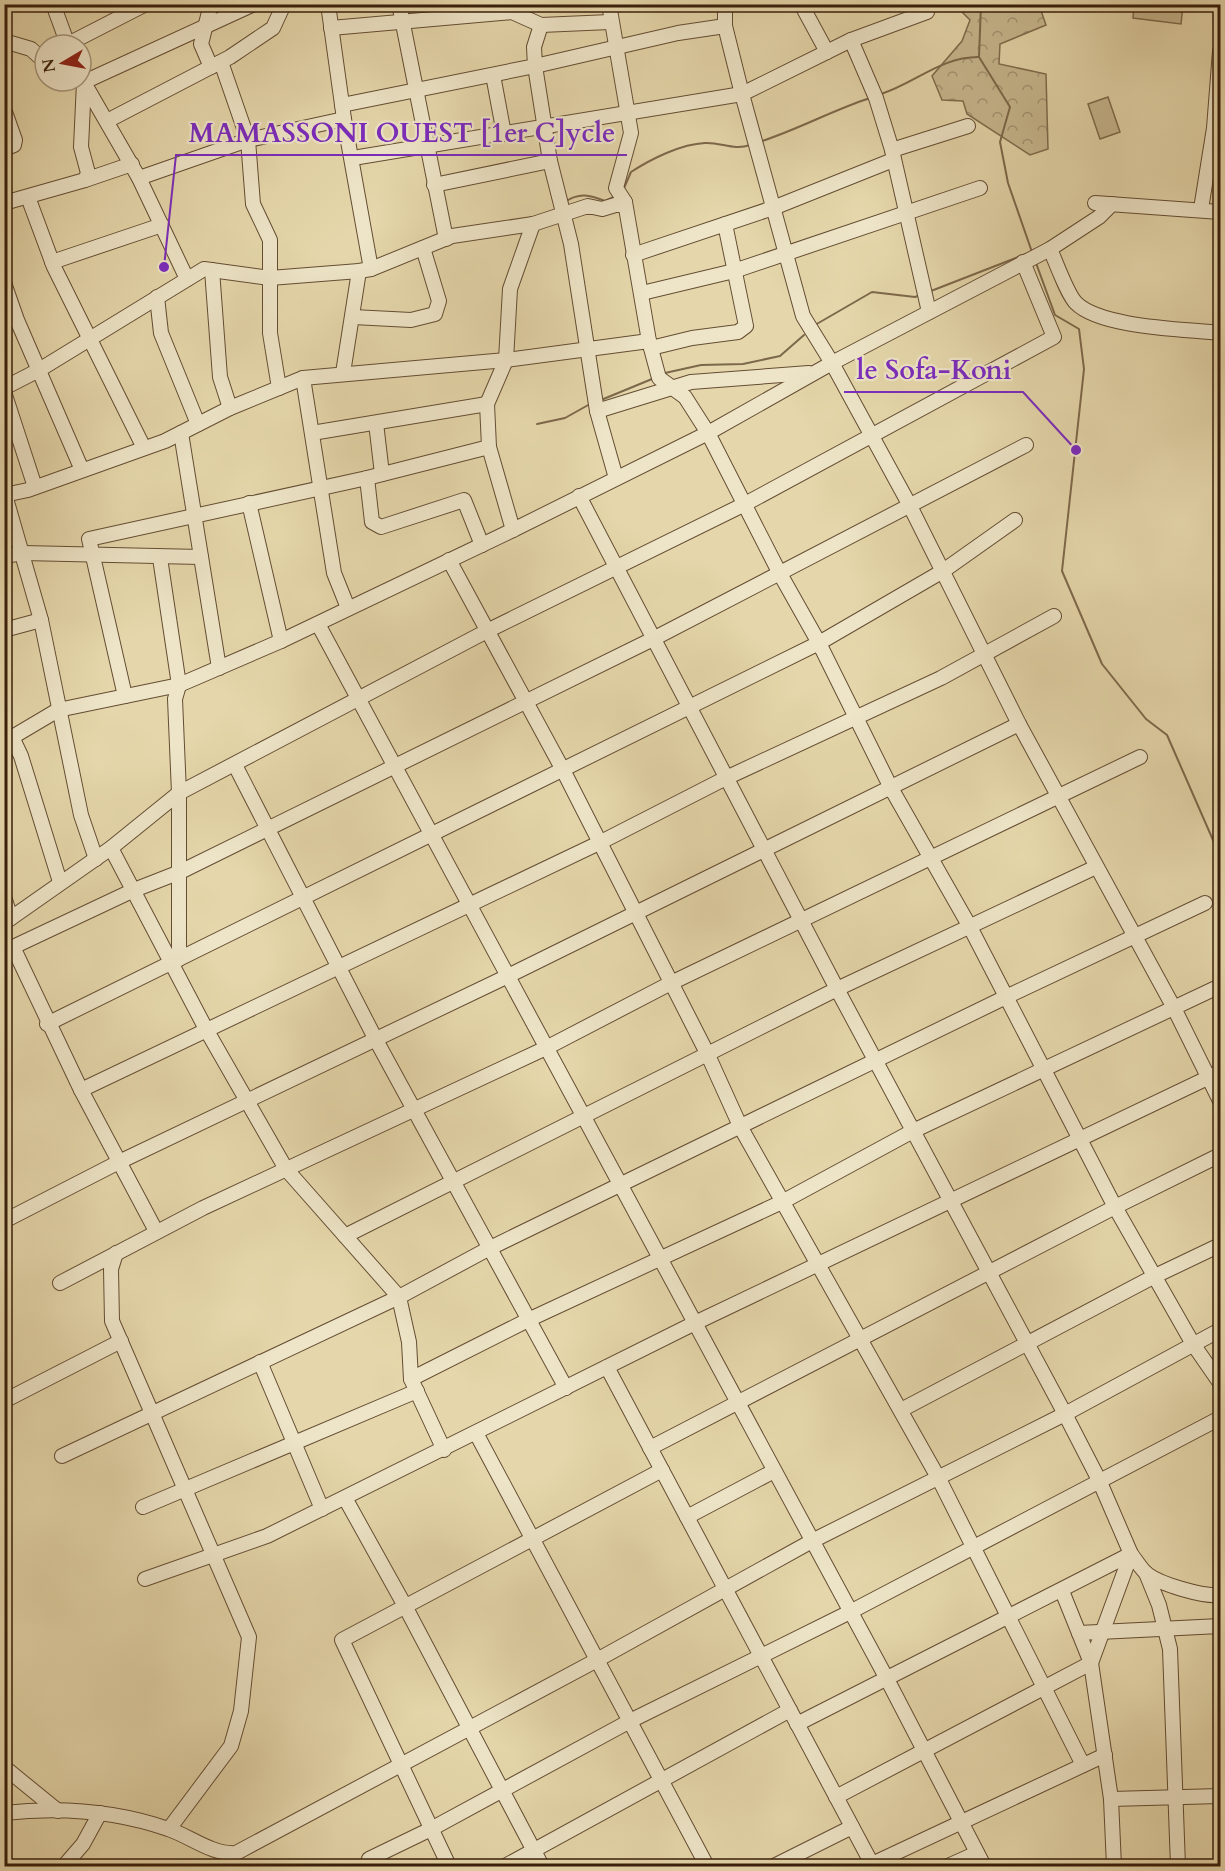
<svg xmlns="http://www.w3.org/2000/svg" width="1225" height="1871" font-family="Cardo,serif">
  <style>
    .green { fill: #c8b890; stroke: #806c4e; stroke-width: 1.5 }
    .forest { fill: url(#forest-crowns); stroke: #806c4e; stroke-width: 1.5 }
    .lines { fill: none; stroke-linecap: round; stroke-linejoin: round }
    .stream { stroke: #7d684b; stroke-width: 2 }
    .minor-casing { stroke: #644d33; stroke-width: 16 }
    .minor { stroke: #eee5c8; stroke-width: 14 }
    .leader { fill: none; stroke: #7b2cbf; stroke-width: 2 }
    .callout-dot { fill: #7b2cbf; stroke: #eee5c8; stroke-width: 2 }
    .callout-label { font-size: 27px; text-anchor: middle; font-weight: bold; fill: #7b2cbf; stroke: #eee5c8; stroke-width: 4.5; stroke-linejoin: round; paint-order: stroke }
  </style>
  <defs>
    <pattern id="forest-crowns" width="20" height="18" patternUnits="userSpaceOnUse" patternTransform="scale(1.5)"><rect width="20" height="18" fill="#c8b890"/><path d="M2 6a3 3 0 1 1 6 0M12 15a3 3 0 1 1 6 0" fill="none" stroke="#a39574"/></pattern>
  </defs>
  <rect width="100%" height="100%" fill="#e5d7ab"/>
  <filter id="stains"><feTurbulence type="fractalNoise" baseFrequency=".00333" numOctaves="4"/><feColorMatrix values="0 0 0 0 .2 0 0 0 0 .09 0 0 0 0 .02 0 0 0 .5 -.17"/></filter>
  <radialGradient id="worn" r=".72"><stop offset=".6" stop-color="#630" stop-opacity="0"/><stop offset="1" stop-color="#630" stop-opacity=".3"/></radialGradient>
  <g class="green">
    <polygon points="1134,5 1183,5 1181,24 1133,18"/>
    <polygon points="1108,97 1120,132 1100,139 1088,104"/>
  </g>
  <polygon class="forest" points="955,5 1039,5 1046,25 1000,44 999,64 1046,74 1048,149 1030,155 967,114 963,101 942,100 932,76 962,41 970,20"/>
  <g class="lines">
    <g class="stream">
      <polyline points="981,4 979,57 1010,107 1000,142 1008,183 1032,252"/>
      <path d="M 881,94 C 915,83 941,57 978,57"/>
      <path d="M 762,141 C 799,129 833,110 870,98"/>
      <path d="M 624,188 L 631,172 C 651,159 681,144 705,143 C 721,142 734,151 750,145"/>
      <path d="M 565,202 C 579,192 590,195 605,201 L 616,196"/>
      <polyline points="1036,263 1055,315 1079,329 1084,369 1062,571 1102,664 1146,719 1167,735 1220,856"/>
      <polyline points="931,291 1026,254"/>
      <polyline points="815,325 872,292 915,297 920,295"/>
      <polyline points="665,373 701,365 743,364 780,356 804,335"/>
      <polyline points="601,400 652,379"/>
      <polyline points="537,424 565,418 590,404"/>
    </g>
    <defs>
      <g id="minor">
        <polyline points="53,4 68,45"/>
        <polyline points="211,4 201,44 211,67"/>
        <polyline points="328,4 344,119 371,269"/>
        <polyline points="399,4 446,239"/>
        <polyline points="609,4 631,133 616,188 625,202"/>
        <polyline points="725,4 725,26 742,94 803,316 832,363 909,504 1019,724 1174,1008 1220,1101"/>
        <polyline points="801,4 827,52"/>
        <polyline points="541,25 534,47 535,66 550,161 571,244 597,411 616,478"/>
        <polyline points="331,28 512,12 541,25 610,22"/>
        <polyline points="851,40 876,98 892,150 929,312"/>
        <polyline points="4,41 31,49 45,62"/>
        <polyline points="68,44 146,4"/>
        <polyline points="221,62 248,140 253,204 270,240 270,333 279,388"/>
        <polyline points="493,75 504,134"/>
        <polyline points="83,81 139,178 187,279"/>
        <polyline points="342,105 535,66 678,33 725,26"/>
        <polyline points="4,109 15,140 14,145 4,149"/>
        <polyline points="107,121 230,57 273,28 284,4"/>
        <polyline points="892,150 968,126"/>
        <polyline points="353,158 742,94 851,40 927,12"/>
        <polyline points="139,178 248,140 344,119"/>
        <polyline points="85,180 132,164"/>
        <polyline points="434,185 550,161"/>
        <polyline points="28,197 54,267 144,448"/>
        <polyline points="4,203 85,180 88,173 81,147 84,82 254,4"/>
        <polyline points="1095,203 1220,212"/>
        <polyline points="1201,209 1214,128 1220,51"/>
        <path d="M 1050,249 C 1056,262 1067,294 1076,303 C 1101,328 1186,329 1220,333"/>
        <polyline points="633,255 773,208 893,160"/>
        <polyline points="52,262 162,225"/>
        <polyline points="212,270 220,377 230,408"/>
        <polyline points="4,283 17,320 82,470"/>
        <polyline points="642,293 734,271 980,188"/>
        <polyline points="157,297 161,333 198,424"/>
        <polyline points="353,317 411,320 435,314 439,301 423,248"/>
        <polyline points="651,348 692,338 738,332 746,326 725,224"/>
        <polyline points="343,373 359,271"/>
        <polyline points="303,378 334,573 348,608"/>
        <polyline points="4,388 39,370 204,269 270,278 359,271 371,269 452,236 533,224 588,206 602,209 625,202 649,341 659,378 685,397 708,433 779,572 819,643 891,788 970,927 1115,1207 1193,1344 1220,1383"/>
        <polyline points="4,392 35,487"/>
        <polyline points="597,411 691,382 809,373"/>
        <polyline points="376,423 382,474"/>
        <polyline points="181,433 219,668"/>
        <polyline points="312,433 487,404"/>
        <polyline points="367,478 372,522 381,527 464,500 482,545"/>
        <polyline points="4,495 28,490 165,441 230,408 303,378 506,360 649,341"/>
        <polyline points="5,495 41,620 81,815 96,859"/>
        <polyline points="579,496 837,989 1065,1414 1099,1480 1131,1554 1091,1663 836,1797"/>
        <polyline points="249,503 281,641"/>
        <polyline points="513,530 489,447 487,404 506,360 510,289 533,224"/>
        <polyline points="4,556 23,553 201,557"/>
        <polyline points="160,558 179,685 175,699 179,793 179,959"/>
        <polyline points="449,560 563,770 707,1053 741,1128 939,1479 1083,1765"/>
        <polyline points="318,624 887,1679 984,1866"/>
        <polyline points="4,630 41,620"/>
        <polyline points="125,696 89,539 367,478 489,447"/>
        <polyline points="12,737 21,756 60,882"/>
        <polyline points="4,742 58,710 179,685 281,641 513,530 708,433 832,363 1050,249 1099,217 1112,204"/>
        <polyline points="235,765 376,1040 566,1388"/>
        <polyline points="111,848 207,1031 286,1169 399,1297 409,1342 411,1379 444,1450"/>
        <polyline points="4,897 11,918"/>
        <polyline points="4,923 111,848 179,793 487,631 745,504 1054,337 1023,262"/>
        <polyline points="13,947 81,1090 156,1231"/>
        <polyline points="4,948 13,947 134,890 180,872 653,639 1026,445"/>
        <polyline points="47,1024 819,643 943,571 1015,520"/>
        <polyline points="81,1090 599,843 726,778 941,678 1054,616"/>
        <polyline points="10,1218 119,1162 508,976 1019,724"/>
        <polyline points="345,1236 837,989 1096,867"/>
        <polyline points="116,1253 111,1269 112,1321 249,1637 241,1711 231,1746 169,1829"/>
        <polyline points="60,1283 203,1208 546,1048 671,983 1140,757"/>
        <polyline points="260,1362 322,1509"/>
        <polyline points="607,1367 873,1866"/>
        <polyline points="411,1379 528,1320 782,1202 913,1131 1220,986"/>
        <polyline points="4,1401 121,1341"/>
        <polyline points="901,1410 1153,1277 1220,1245"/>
        <polyline points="476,1433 707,1866"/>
        <polyline points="650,1448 1115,1207 1220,1155"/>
        <polyline points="62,1456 399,1297 488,1249 1006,997 1205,903"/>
        <polyline points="345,1498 405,1606 542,1866"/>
        <polyline points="143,1507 417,1391"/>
        <polyline points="687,1517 774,1471"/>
        <polyline points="1146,1573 1159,1605 1170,1649 1178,1866"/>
        <polyline points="145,1579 267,1536 695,1323 1220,1072"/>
        <polyline points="1062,1591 1091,1663 1111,1799 1114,1866"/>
        <polyline points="1079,1633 1220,1626"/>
        <path d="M 797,1724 L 1131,1554 C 1136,1560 1141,1569 1147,1574 C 1160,1584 1203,1597 1220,1595"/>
        <polyline points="4,1767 58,1811"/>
        <polyline points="1111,1799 1220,1796"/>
        <path d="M 4,1813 C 59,1807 116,1811 168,1829 C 190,1836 212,1855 236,1853 L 597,1660 L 812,1541 L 1065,1414 L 1220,1330"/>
        <polyline points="369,1859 431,1829 630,1721 850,1612 1220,1418"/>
        <polyline points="872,1864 1105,1755"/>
        <polyline points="64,1866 83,1844 100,1813"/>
        <polyline points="449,1866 342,1640 662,1470"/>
        <polyline points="505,1866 790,1710"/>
        <polyline points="774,1866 852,1827"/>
        <polyline points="948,1866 977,1853"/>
      </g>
    </defs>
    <use href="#minor" class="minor-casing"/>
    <use href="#minor" class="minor"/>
  </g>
  <path class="leader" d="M164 267L176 155H627M1076 450L1023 392H844"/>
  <g class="callout-dot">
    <circle cx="164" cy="267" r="6"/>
    <circle cx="1076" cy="450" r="6"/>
  </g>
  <g class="callout-label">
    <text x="402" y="142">MAMASSONI OUEST [1er C]ycle</text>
    <text x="934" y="379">le Sofa-Koni</text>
  </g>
  <rect width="1225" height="1871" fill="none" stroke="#e5d7ab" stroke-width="24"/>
  <rect x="6" y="6" width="1213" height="1859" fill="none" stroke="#391f0b" stroke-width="3"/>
  <rect x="12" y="12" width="1201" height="1847" fill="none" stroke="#391f0b" stroke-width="1.5"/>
  <g transform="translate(63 63) rotate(260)"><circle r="28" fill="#eee5c8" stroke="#a6967c" stroke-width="1.5"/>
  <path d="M0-4.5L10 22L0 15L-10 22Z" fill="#8f2418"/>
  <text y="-9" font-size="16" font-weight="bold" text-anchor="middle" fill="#391f0b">N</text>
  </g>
  <rect width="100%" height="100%" filter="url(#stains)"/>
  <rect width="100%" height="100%" fill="url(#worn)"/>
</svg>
